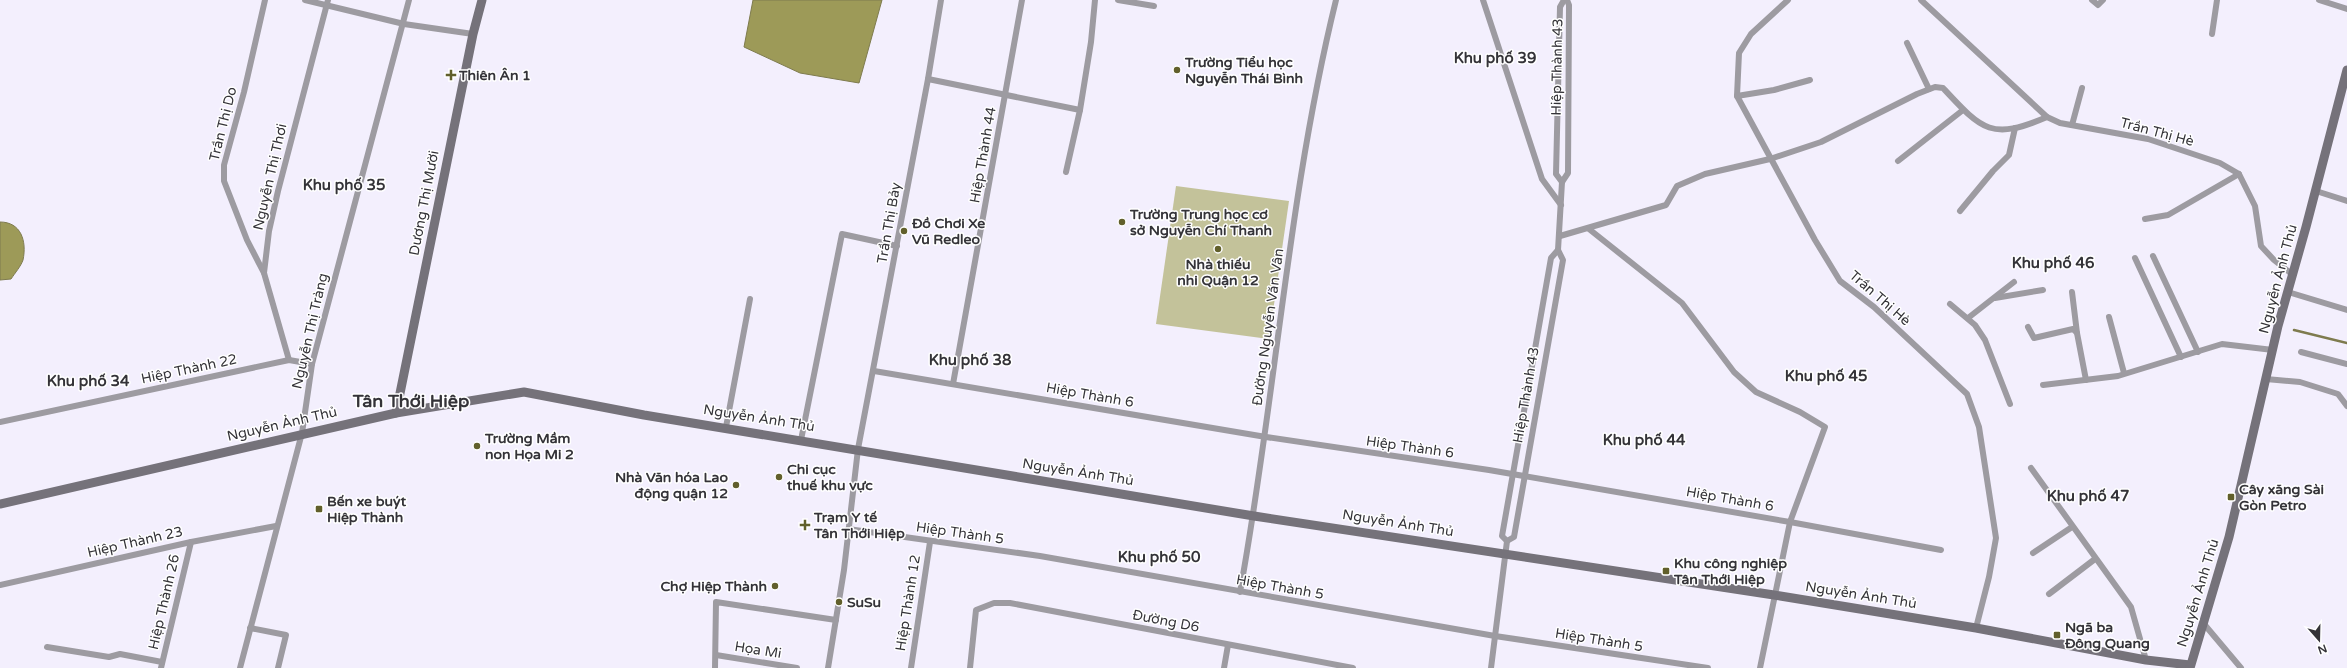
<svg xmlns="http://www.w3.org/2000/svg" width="2347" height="668" font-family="'Varela Round',sans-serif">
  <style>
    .green { fill: #c3c29a }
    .water { fill: #9d9a58; stroke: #7e7b4e }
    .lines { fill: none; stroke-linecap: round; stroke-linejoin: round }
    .stream { stroke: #7e7b4e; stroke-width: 2.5 }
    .street { stroke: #9d9ba1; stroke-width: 6 }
    .secondary { stroke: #75727a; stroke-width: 9 }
    .poi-dot { fill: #615f2b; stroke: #fff; stroke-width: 1.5 }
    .labels { text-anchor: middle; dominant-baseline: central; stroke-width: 3; stroke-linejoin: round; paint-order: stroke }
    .poi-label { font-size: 14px; font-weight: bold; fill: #343338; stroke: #fff; text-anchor: start }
    .street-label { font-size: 14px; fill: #343338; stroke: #fff }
    .neighbourhood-label { font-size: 15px; font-weight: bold; fill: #343338; stroke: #fff }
    .district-label { font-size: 18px; font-weight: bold; fill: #343338; stroke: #fff }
  </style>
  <rect width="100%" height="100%" fill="#f3effd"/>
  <polygon class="green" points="1176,186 1289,201 1269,339 1156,324"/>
  <g class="water">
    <polygon points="753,0 882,0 859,83 800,73 744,47"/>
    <path d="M 0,222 C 21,222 27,241 23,260 C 21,266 15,273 11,279 L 0,280 Z"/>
  </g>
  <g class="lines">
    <polyline class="stream" points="2294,330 2347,343"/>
    <g class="street">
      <polyline points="305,0 404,24 473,34"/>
      <polyline points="1118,0 1154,6"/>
      <polyline points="1483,0 1542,179 1561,205"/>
      <polyline points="1788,0 1751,34 1739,53 1737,96 1815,240 1840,281 1874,307 1967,394 1979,427 1996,538 1989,577 1976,628"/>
      <polyline points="1921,0 2047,117 2060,123 2148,139 2220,163 2239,174 2255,206 2261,246 2274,260 2293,275"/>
      <polyline points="2092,0 2098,5 2103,0"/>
      <polyline points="2319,0 2347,9"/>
      <polyline points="2212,34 2217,0"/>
      <polyline points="1907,43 1929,89"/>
      <polyline points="928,79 1080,110 1066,172"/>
      <polyline points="1737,96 1774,90 1810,80"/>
      <polyline points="1080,110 1091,42 1095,0"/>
      <polyline points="2072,125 2082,88"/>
      <polyline points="1898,161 1963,110"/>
      <polyline points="1562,182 1556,174 1560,7 1564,0"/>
      <polyline points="2316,191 2347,201"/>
      <polyline points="1960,211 1993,171 2009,155 2015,128"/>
      <polyline points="2145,219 2168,215 2239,174"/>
      <polyline points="1589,229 1682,303 1734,372 1756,392 1800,412 1825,427 1790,522 1760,668"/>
      <path d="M 1560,236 L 1666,205 L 1677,186 L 1705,174 L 1770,159 L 1821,142 L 1917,94 L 1935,87 L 1943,88 C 1982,130 1991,141 2047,117"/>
      <polyline points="2153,256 2198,352"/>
      <polyline points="2135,258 2181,357"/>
      <polyline points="264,273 247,240 224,181 224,165 244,92 265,0"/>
      <polyline points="2072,292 2077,333"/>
      <polyline points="2288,292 2347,310"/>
      <polyline points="1995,298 2043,290"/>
      <polyline points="1950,304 1975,325 1985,340 2010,404"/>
      <polyline points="2109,317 2124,373"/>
      <polyline points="1968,318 2014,282"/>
      <polyline points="2028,327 2034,338 2073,329 2077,333 2086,380"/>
      <polyline points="2301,352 2347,364"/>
      <polyline points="289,360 264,273 269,231 278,191 328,0"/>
      <polyline points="874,371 1266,437 1489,470 1790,522 1941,550"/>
      <polyline points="2266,379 2300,382 2338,394 2347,406"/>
      <polyline points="953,384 1022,0"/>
      <polyline points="2043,385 2118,376 2222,344 2273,350"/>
      <polyline points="0,422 289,360 312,364"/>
      <polyline points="726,427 750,299"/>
      <polyline points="801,440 842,234 897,246"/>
      <polyline points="2031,468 2131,607 2146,660"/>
      <polyline points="848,529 1040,556 1495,636 1708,668"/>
      <polyline points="1507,541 1514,537 1563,260 1558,250 1562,182 1568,173 1569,5 1567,0"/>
      <polyline points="1507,541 1502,536 1551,258 1558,250"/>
      <polyline points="2033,553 2072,527"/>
      <polyline points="0,585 191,542 276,526"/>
      <path d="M 1240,592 C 1276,395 1288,195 1336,0"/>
      <polyline points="2049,594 2095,559"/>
      <polyline points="2204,624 2241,668"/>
      <polyline points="250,628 286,635 278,668"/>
      <polyline points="47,647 109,657 120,654 162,662"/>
      <polyline points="716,655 797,668"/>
      <polyline points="161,668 191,542"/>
      <polyline points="240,668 302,433 312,364 409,0"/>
      <polyline points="715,668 716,602 836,620"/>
      <polyline points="828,668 844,570 858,449 928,79 941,0"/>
      <polyline points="911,668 930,542"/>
      <polyline points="970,668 976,610 994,603 1010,603 1353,668"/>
      <polyline points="1224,668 1228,645"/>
      <polyline points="1491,668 1507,541"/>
    </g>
    <g class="secondary">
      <polyline points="396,413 473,34 482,0"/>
      <polyline points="0,504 396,413 524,392 644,415 1254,516 1774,595 1976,628 2146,660 2190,665"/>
      <polyline points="2190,668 2229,537 2278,326 2306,227 2347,70"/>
    </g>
  </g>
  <g class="poi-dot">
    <circle cx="1177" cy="70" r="4"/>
    <path d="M449 69h4v4h4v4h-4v4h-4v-4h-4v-4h4z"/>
    <circle cx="1122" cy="222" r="4"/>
    <circle cx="904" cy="231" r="4"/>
    <circle cx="1218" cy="249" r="4"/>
    <circle cx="477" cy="446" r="4"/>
    <circle cx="779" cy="477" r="4"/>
    <circle cx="736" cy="485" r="4"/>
    <rect x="2227" y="493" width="8" height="8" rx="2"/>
    <rect x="315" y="505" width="8" height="8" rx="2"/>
    <path d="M803 519h4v4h4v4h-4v4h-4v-4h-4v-4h4z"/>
    <rect x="1662" y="567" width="8" height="8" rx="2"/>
    <circle cx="775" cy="586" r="4"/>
    <circle cx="839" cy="602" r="4"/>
    <rect x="2053" y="631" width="8" height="8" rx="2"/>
  </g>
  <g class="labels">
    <g class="poi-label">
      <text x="1185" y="62">Trường Tiểu học<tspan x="1185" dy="16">Nguyễn Thái Bình</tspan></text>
      <text x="459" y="75">Thiên Ân 1</text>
      <text x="1130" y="214">Trường Trung học cơ<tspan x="1130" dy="16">sở Nguyễn Chí Thanh</tspan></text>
      <text x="912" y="223">Đồ Chơi Xe<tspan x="912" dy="16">Vũ Redleo</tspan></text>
      <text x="1218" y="264" text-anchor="middle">Nhà thiếu<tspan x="1218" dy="16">nhi Quận 12</tspan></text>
      <text x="485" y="438">Trường Mầm<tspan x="485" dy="16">non Họa Mi 2</tspan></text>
      <text x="787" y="469">Chi cục<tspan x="787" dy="16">thuế khu vực</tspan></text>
      <text x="728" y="477" text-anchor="end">Nhà Văn hóa Lao<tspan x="728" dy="16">động quận 12</tspan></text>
      <text x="2239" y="489">Cây xăng Sài<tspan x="2239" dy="16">Gòn Petro</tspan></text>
      <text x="327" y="501">Bến xe buýt<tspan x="327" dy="16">Hiệp Thành</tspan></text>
      <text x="814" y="517">Trạm Y tế<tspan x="814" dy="16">Tân Thới Hiệp</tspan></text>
      <text x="1674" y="563">Khu công nghiệp<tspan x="1674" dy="16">Tân Thới Hiệp</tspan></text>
      <text x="767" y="586" text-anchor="end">Chợ Hiệp Thành</text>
      <text x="847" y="602">SuSu</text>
      <text x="2065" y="627">Ngã ba<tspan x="2065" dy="16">Đông Quang</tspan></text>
    </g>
    <g class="street-label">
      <text transform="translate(1557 67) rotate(-89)">Hiệp Thành 43</text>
      <text transform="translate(223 124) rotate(-76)">Trần Thị Do</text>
      <text transform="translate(2157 132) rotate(15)">Trần Thị Hè</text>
      <text transform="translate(983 155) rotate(-80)">Hiệp Thành 44</text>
      <text transform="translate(270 177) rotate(-77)">Nguyễn Thị Thơi</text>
      <text transform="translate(424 203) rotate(-79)">Dương Thị Mười</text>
      <text transform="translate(889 223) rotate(-80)">Trần Thị Bảy</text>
      <text transform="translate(2278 279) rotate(-75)">Nguyễn Ảnh Thủ</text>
      <text transform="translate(1880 298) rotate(41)">Trần Thị Hè</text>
      <text transform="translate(1268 327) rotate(-82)">Đường Nguyễn Văn Vân</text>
      <text transform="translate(310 331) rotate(-77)">Nguyễn Thị Tràng</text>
      <text transform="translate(189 369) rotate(-12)">Hiệp Thành 22</text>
      <text transform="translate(1090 395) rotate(10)">Hiệp Thành 6</text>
      <text transform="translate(1526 395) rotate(-80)">Hiệp Thành 43</text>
      <text transform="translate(759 418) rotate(9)">Nguyễn Ảnh Thủ</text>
      <text transform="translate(282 424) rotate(-13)">Nguyễn Ảnh Thủ</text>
      <text transform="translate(1410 447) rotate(8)">Hiệp Thành 6</text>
      <text transform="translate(1078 472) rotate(9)">Nguyễn Ảnh Thủ</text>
      <text transform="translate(1730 499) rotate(10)">Hiệp Thành 6</text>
      <text transform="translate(1398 523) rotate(9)">Nguyễn Ảnh Thủ</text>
      <text transform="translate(960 533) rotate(8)">Hiệp Thành 5</text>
      <text transform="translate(135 542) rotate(-13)">Hiệp Thành 23</text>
      <text transform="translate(1280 587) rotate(10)">Hiệp Thành 5</text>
      <text transform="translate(2198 593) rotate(-73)">Nguyễn Ảnh Thủ</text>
      <text transform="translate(1861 595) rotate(9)">Nguyễn Ảnh Thủ</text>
      <text transform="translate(164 602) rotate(-77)">Hiệp Thành 26</text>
      <text transform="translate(908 603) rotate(-81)">Hiệp Thành 12</text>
      <text transform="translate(1166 621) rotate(11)">Đường D6</text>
      <text transform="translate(1599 640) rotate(9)">Hiệp Thành 5</text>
      <text transform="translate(758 650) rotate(9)">Họa Mi</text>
    </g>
    <g class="neighbourhood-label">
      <text x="1495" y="58">Khu phố 39</text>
      <text x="344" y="185">Khu phố 35</text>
      <text x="2053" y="263">Khu phố 46</text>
      <text x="970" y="360">Khu phố 38</text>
      <text x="1826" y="376">Khu phố 45</text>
      <text x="88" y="381">Khu phố 34</text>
      <text x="1644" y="440">Khu phố 44</text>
      <text x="2088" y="496">Khu phố 47</text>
      <text x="1159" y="557">Khu phố 50</text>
    </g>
    <g class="district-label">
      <text x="411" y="401">Tân Thới Hiệp</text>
    </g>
  </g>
  <g transform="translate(2319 640) rotate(160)" stroke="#ffffff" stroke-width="3" paint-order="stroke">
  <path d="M0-3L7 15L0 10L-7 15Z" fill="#343338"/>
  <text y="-6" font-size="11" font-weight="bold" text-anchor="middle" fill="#343338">N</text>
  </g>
</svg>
